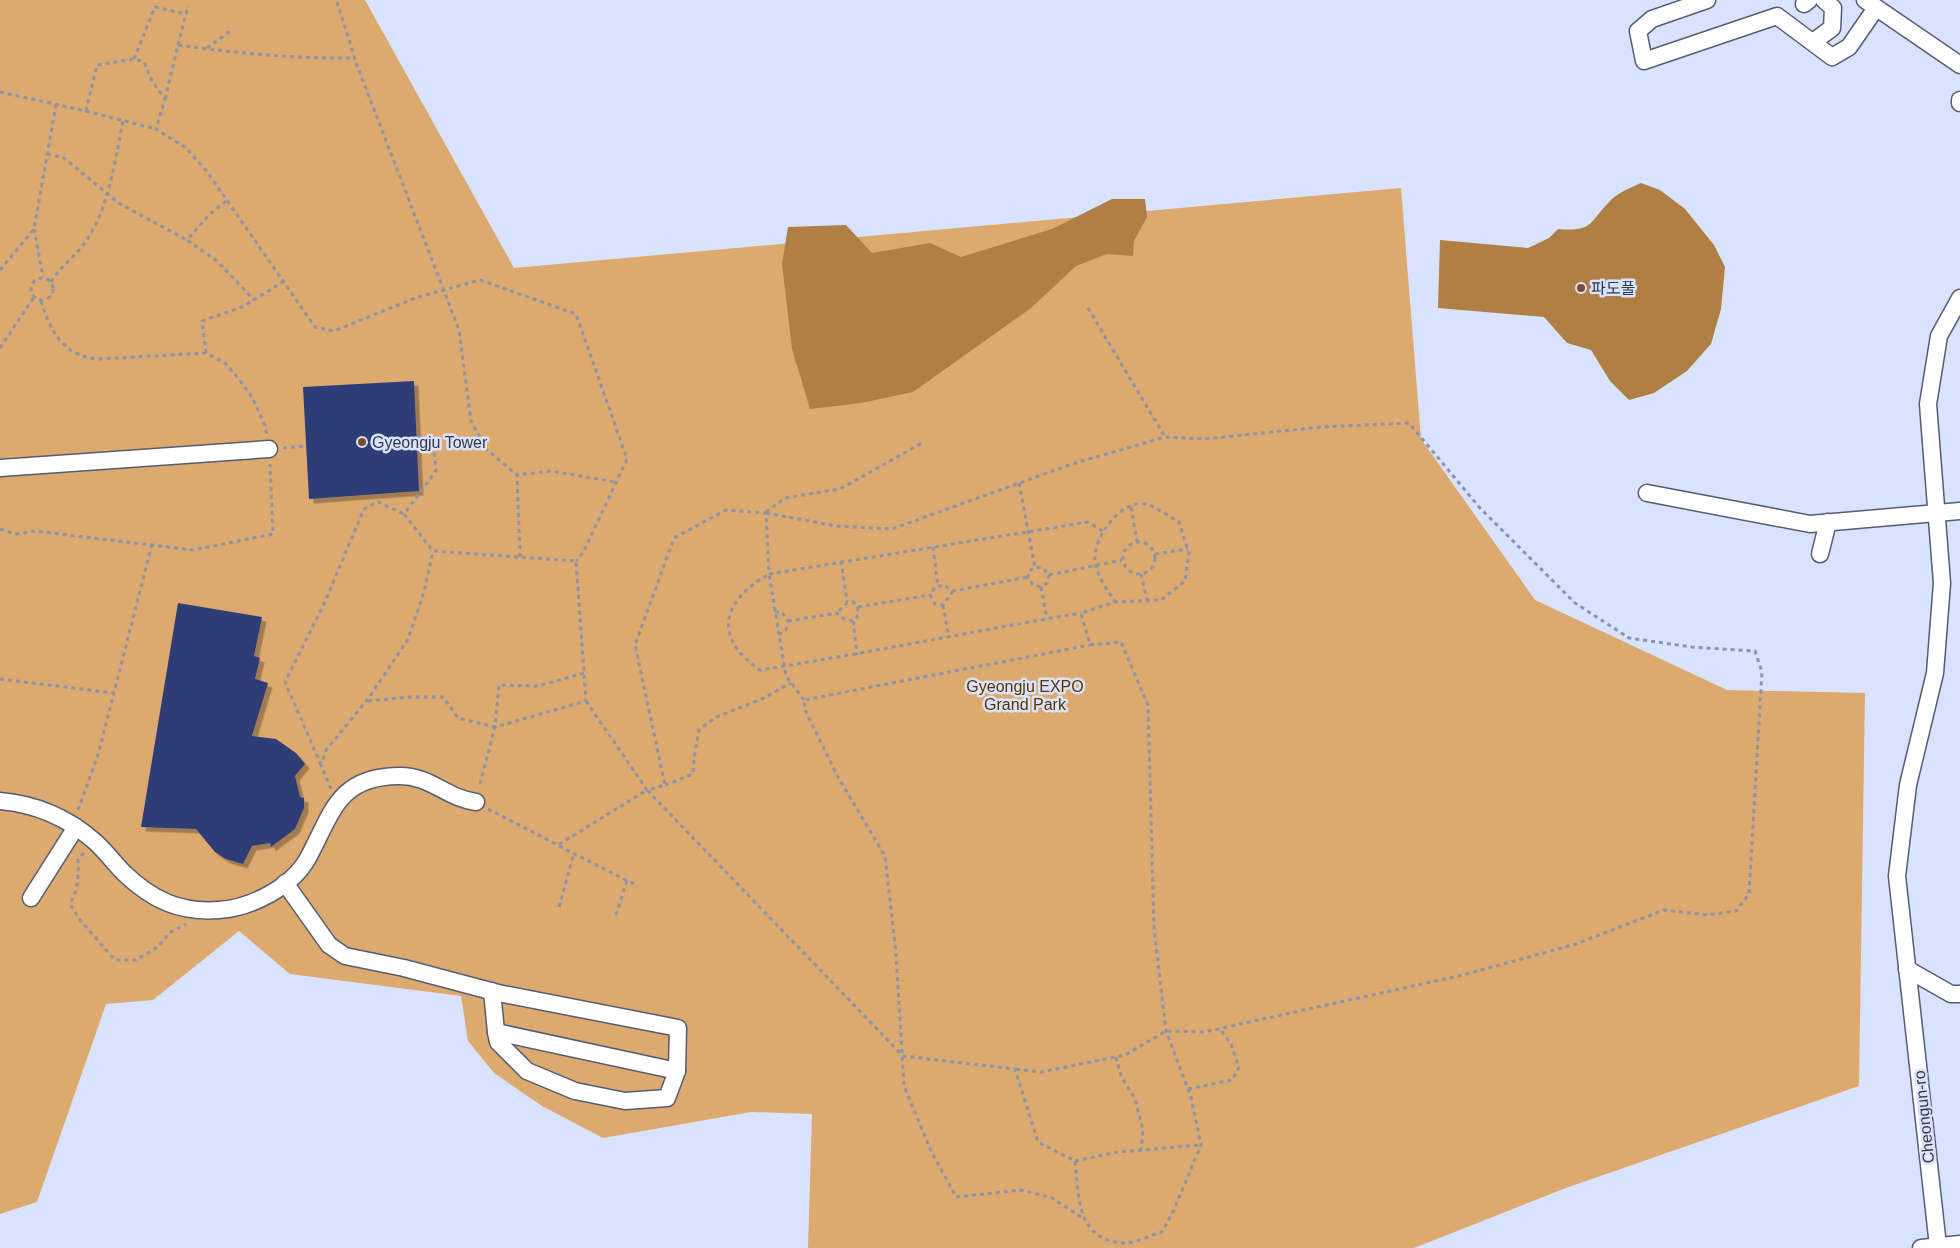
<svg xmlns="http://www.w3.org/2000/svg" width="1960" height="1248" font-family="Arial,'Noto Sans KR',sans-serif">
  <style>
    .green { fill: #dca96e }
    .water { fill: #b07f44 }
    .building { fill: #2d3e75; filter: url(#shadow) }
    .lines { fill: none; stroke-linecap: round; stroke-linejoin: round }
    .minor-casing { stroke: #545d74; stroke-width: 19 }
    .path { stroke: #8d94a8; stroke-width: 3; stroke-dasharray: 4 4; stroke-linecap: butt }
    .minor { stroke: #fff; stroke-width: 16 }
    .poi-dot { fill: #735128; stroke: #d9e3ff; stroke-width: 2 }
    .labels { text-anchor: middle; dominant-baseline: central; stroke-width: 5; stroke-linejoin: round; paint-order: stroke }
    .poi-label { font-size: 16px; fill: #353944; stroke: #d9e3ff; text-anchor: start }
    .park-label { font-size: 16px; fill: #563502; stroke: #d9e3ff }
    .street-label { font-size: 16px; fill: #353944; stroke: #d9e3ff }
  </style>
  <defs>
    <filter id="shadow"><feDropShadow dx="4.5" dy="4.5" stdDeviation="0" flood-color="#0004"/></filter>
  </defs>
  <rect width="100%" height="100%" fill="#d9e3ff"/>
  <polygon class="green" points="0,0 365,0 514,268 1401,188 1421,439 1535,600 1727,690 1865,693 1859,1086 1566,1188 1414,1248 808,1248 812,1114 751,1112 603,1138 542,1106 494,1073 468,1041 461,996 290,974 239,931 153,1000 106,1004 37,1202 0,1214"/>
  <g class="water">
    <path d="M 1641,183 L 1660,190 L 1685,209 L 1714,245 L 1725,267 L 1721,309 L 1711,344 L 1687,371 L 1654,393 L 1629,400 L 1610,381 L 1591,350 L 1567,343 L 1544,317 L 1438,308 L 1440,240 L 1528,248 L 1549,238 L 1558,229 C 1594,232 1589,222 1610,201 C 1619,192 1630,188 1641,183 Z"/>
    <polygon points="1112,199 1145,199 1147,217 1134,241 1133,256 1107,254 1076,266 1031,308 913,392 861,403 810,409 792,349 782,264 788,227 846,225 872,253 930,243 961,257 1052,229"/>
  </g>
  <g class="building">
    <polygon points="414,381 419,491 309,499 303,387"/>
    <polygon points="178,603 262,617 254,656 260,658 255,679 268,683 252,736 276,739 296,753 305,764 295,776 300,797 304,798 304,808 295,829 271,847 270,843 252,846 243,864 226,859 215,852 196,829 141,827"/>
  </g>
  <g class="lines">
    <defs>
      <g id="minor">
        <polyline points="1707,0 1652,19 1638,31 1644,61 1777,16 1832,57 1849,47 1876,8"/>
        <polyline points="1865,0 1960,65"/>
        <polyline points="1804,4 1809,0"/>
        <polyline points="1813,42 1832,28 1833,8 1824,0"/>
        <polyline points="1960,100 1960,103"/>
        <polyline points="0,468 269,449"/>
        <polyline points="1647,493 1810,524 1960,511"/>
        <polyline points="1820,554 1828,522"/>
        <path d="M 0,801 C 35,804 66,817 93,840 C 104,849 113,862 124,873 C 152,900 180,913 219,910 C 251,908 292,887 308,858 C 332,814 337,777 398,776 C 430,775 446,798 476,802"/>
        <polyline points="285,883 329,945 345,956 404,968 498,993 678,1028 677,1071 496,1032 492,991"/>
        <polyline points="31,898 76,827"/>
        <polyline points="1907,969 1951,994 1960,994"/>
        <polyline points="496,1032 498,1042 527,1071 575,1091 625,1101 667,1098 677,1071"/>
        <polyline points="1938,1246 1897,876 1908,785 1935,673 1942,583 1928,404 1939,336 1960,298"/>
        <polyline points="1921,1248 1960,1244"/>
      </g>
    </defs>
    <use href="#minor" class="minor-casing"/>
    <g class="path">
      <polyline points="337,2 358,68 459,330 471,421 486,449 517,475"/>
      <polyline points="178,45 188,6"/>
      <polyline points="207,48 233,29"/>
      <polyline points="134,59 155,7 186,14"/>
      <polyline points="0,92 86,111 97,65 134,59 144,62 152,81 165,99 156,129 186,148 208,173 315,327 334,331 418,297 480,280 576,314 627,459 584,551 576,561"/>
      <path d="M 165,99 L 178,45 C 236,53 296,59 355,58"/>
      <polyline points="86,111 156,129"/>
      <polyline points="47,154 64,158 120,204 187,240"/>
      <polyline points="226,201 209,215 187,240 217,261 254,300"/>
      <polyline points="34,229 43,277"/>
      <polyline points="0,270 34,229 56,105"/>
      <circle cx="42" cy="289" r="11"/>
      <path d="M 51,282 C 62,264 80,253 90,235 C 110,201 115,160 123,121"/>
      <path d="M 41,301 C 50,331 64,357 99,359 L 206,353 L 225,363 L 237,377 L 252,397 L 265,425 L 267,435"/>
      <polyline points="1088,308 1165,437"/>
      <polyline points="0,348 34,297"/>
      <polyline points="206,353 202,321 242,307 283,282"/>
      <polyline points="418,437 433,436 436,471 404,514 433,551 576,561 586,701 495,727 479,788"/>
      <polyline points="283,448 306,446"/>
      <polyline points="1019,483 1035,567"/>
      <polyline points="1131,507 1137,542"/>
      <polyline points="766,512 785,498 840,489 922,443"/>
      <polyline points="766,513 836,526 892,529 1072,464 1165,437 1204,439 1321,427 1409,423 1480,508 1575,603 1629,638 1692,647 1755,651 1762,672 1749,894 1736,911 1707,915 1664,910 1576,944 1463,975 1204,1032 1166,1031 1125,1055 1041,1072 1015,1069"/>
      <polyline points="0,529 15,534 35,531 193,550 273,534 270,464"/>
      <circle cx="1139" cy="558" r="16"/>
      <polyline points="933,547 938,587"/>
      <polyline points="1155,554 1188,549"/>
      <polyline points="520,557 517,475 551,471 616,482"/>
      <polyline points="841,561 847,602"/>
      <polyline points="1141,574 1147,600"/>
      <polyline points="1049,575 1047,583 1041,587 1033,585 1028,577 1029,571 1035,567 1043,568 1049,575 1122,560"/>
      <polyline points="1041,587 1047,619"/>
      <polyline points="953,591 943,605 935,604 930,595 935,587 944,585 953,591 1028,577"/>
      <polyline points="943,605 949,638"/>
      <polyline points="858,607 930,595"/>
      <polyline points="775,612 782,612 788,621 786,630 779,635"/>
      <polyline points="788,621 837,613 844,619 853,621 857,617 858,607 853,602 847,603 837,613"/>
      <polyline points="853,621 857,655"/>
      <polyline points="0,679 114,693"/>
      <path d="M 804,700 L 786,676 L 769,574 C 722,601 712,637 760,670 C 868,653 974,631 1081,613"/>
      <polyline points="368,701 410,697 443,697 458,718 495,727 499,685 538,686 584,673"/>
      <polyline points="586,701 647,790 665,785 635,645 674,538 726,510 766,513 769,574 1088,522 1104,532"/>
      <polyline points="321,765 285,682 324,604 364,509 378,502 404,514"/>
      <polyline points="665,785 693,774 694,758 699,730 716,717 762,699 791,683"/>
      <polyline points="331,789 321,765 326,750 368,699 408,639 424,592 433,551"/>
      <path d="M 488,809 L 558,845 L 647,790 L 903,1056 L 1015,1069 L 1038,1142 L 1075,1161 C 1079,1197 1076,1241 1125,1243 C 1136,1243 1151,1235 1162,1232 L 1173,1212 L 1201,1145 L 1191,1097 L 1166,1031 L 1154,928 L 1148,705 L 1121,642 L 1090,645 L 1081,613 L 1115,602 L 1161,600 L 1185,581 L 1189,553 L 1179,522 C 1170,517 1155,506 1145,504 C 1120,500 1094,537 1095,560 C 1096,575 1107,589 1115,602"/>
      <polyline points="78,810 98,755 152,544"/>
      <polyline points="559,846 638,886"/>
      <path d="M 84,853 L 78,860 C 79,876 78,890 70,904 L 80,920 L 115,960 L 136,960 L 158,947 L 169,933 L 186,924"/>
      <polyline points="559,907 574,853"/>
      <polyline points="616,915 627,880"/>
      <polyline points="1116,1057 1121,1076 1135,1099 1143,1130 1141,1150"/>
      <polyline points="1188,1089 1232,1080 1239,1067 1231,1044 1220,1029"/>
      <polyline points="1075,1161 1118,1152 1201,1145"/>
      <polyline points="1081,1217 1052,1198 1021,1190 956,1197 931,1151 904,1086 896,953 885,856 838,777 805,710 804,700 1090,645"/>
    </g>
    <use href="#minor" class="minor"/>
  </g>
  <g class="poi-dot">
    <circle cx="1581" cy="288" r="5"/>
    <circle cx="362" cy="442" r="5"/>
  </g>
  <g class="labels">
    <g class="poi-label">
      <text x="1591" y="288">파도풀</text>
      <text x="372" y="442">Gyeongju Tower</text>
    </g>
    <g class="park-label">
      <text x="1025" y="686">Gyeongju EXPO<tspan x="1025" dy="18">Grand Park</tspan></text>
    </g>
    <g class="street-label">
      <text transform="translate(1924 1117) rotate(-96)">Cheongun-ro</text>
    </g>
  </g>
</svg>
